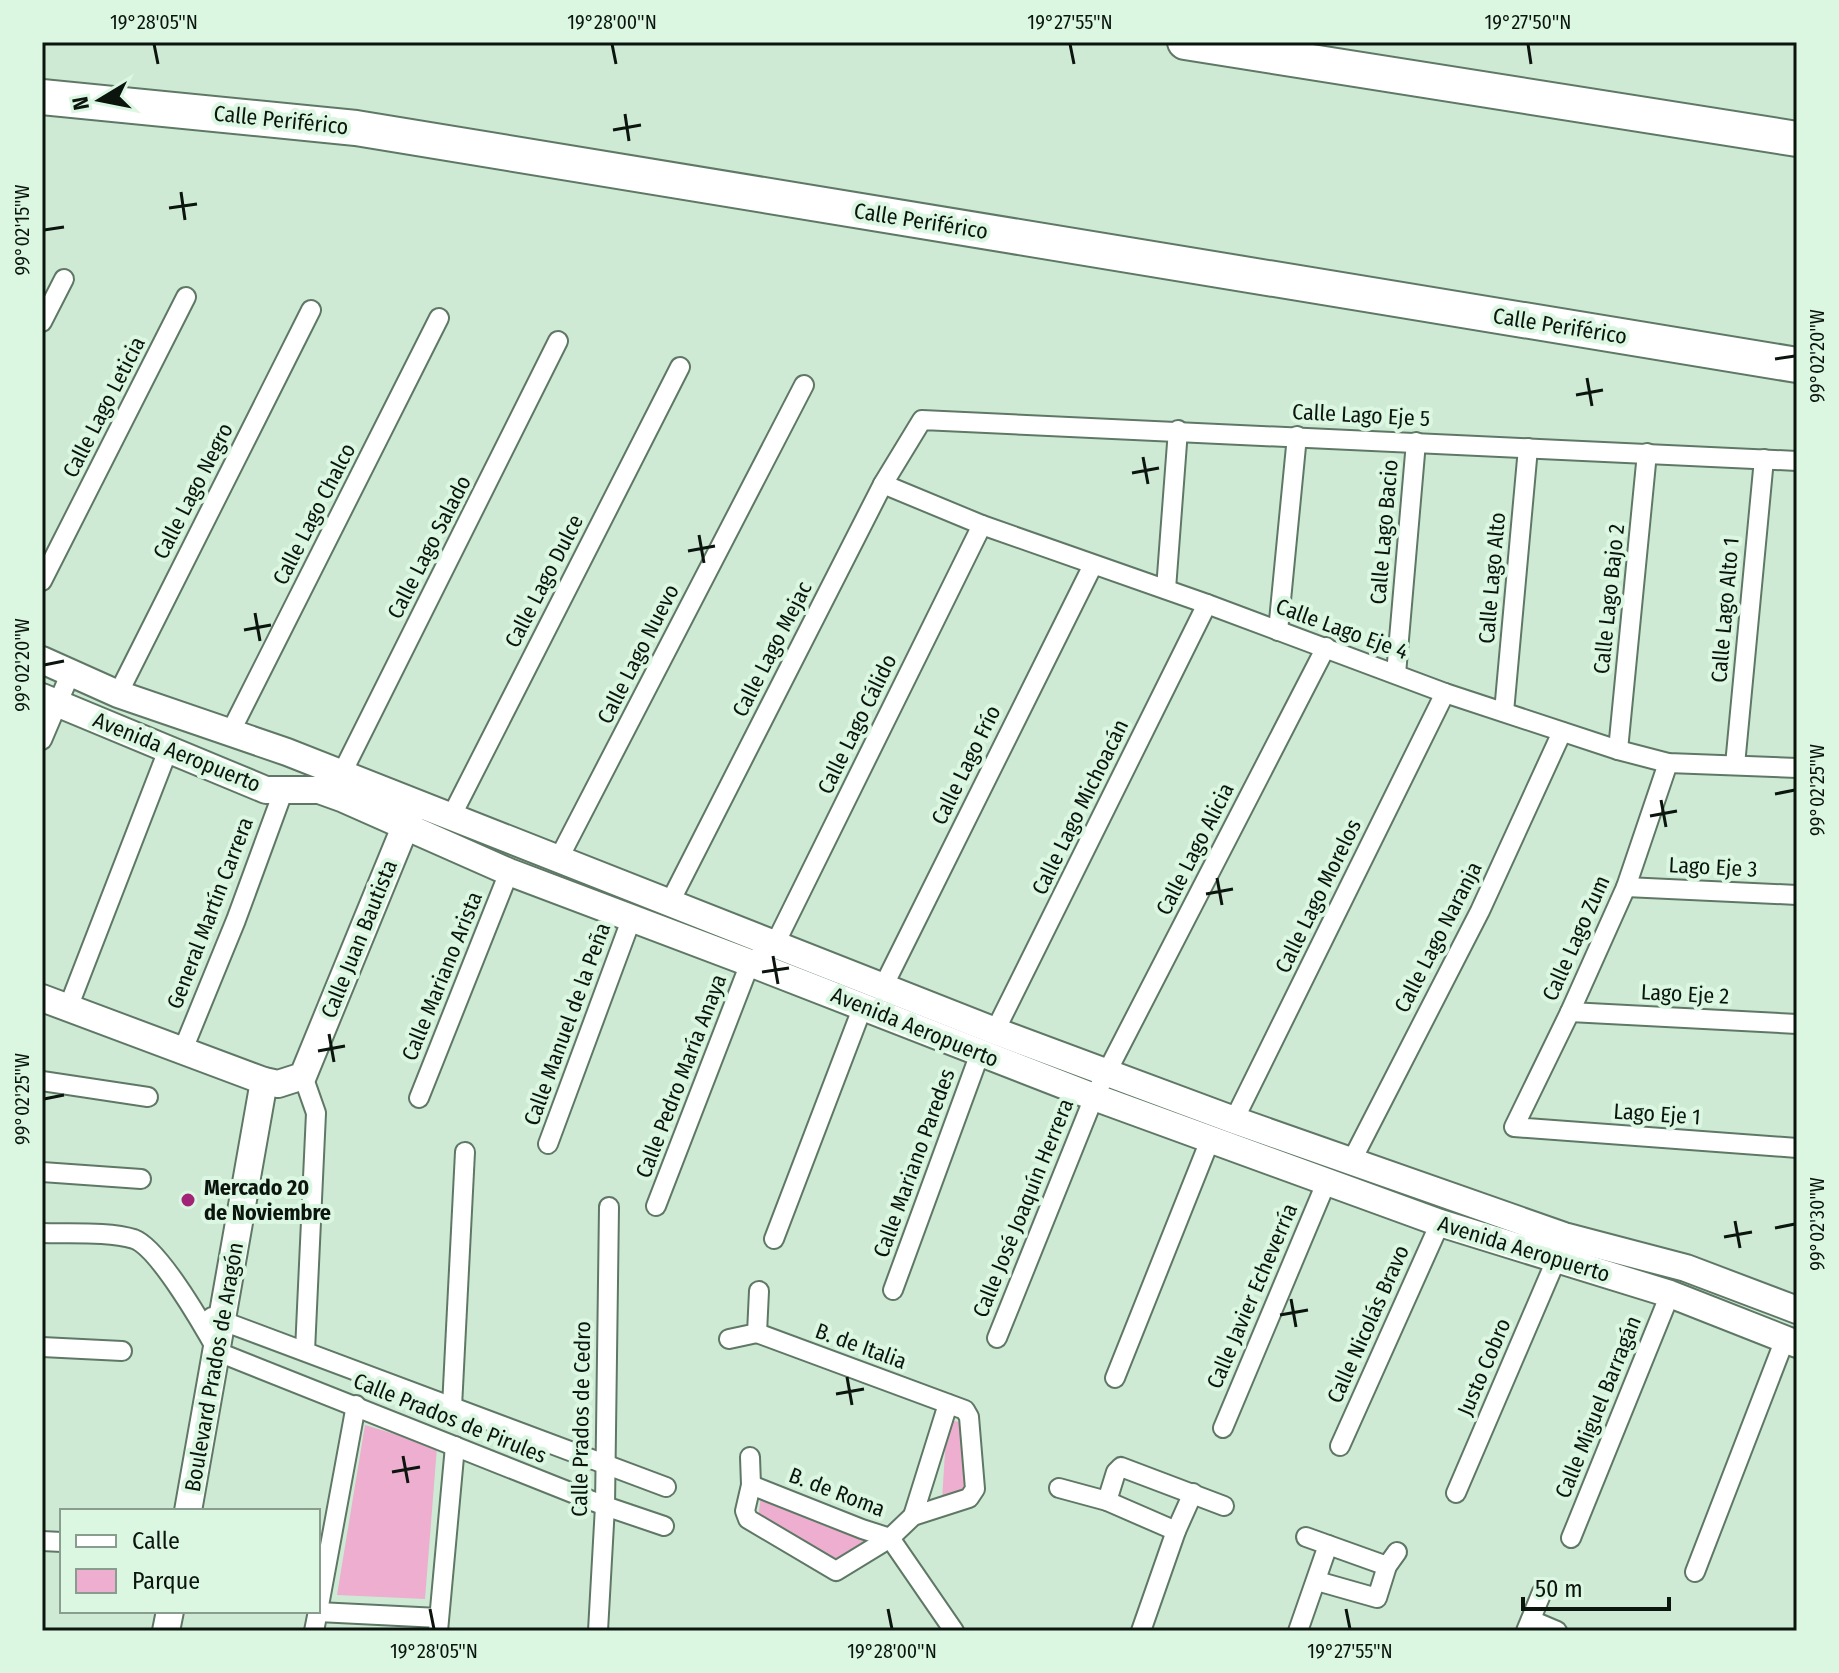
<svg xmlns="http://www.w3.org/2000/svg" width="1839" height="1673" font-family="'Fira Sans Condensed',sans-serif">
  <style>
    .green { fill: #edaecf }
    .lines { fill: none; stroke-linecap: round; stroke-linejoin: round }
    .street-casing { stroke: #5f7865; stroke-width: 22 }
    .secondary-casing { stroke: #5f7865; stroke-width: 30 }
    .highway-casing { stroke: #5f7865; stroke-width: 38 }
    .street { stroke: #fff; stroke-width: 18 }
    .secondary { stroke: #fff; stroke-width: 26 }
    .highway { stroke: #fff; stroke-width: 34 }
    .ticks { fill: none; stroke: #0b150e; stroke-width: 3 }
    .poi-dot { fill: #a22476; stroke: #dbf7e2; stroke-width: 3 }
    .labels { text-anchor: middle; dominant-baseline: central; stroke-width: 8; stroke-linejoin: round; paint-order: stroke }
    .street-label { font-size: 22px; fill: #0b150e; stroke: #dbf7e2 }
    .poi-label { font-size: 22px; font-weight: bold; fill: #0b150e; stroke: #dbf7e2; text-anchor: start }
    .neatline { fill: none; stroke: #0b150e; stroke-width: 3 }
    .ticks-label { font-size: 20px; text-anchor: middle; fill: #0b150e }
  </style>
  <rect width="100%" height="100%" fill="#ceead5"/>
  <g class="green">
    <polygon points="947,1420 967,1423 972,1489 942,1500"/>
    <polygon points="365,1425 437,1447 425,1599 337,1595"/>
    <polygon points="761,1496 846,1534 875,1538 833,1561 758,1518"/>
  </g>
  <g class="lines">
    <defs>
      <g id="street">
        <polyline points="42,322 64,279"/>
        <polyline points="883,484 982,525 1207,604 1445,693 1618,750 1668,763 1797,768"/>
        <polyline points="42,581 186,297"/>
        <polyline points="1166,589 1178,430"/>
        <polyline points="1278,631 1297,436"/>
        <polyline points="1396,674 1416,442"/>
        <polyline points="118,694 311,310"/>
        <polyline points="1504,712 1528,448"/>
        <polyline points="231,731 439,318"/>
        <polyline points="42,740 71,672"/>
        <polyline points="1618,750 1647,453"/>
        <polyline points="1668,763 1626,887 1570,1012 1514,1127 1797,1148"/>
        <polyline points="1735,765 1764,459"/>
        <polyline points="342,773 558,341"/>
        <polyline points="451,817 680,367"/>
        <polyline points="559,858 804,385"/>
        <polyline points="1626,887 1797,895"/>
        <polyline points="670,902 883,484 922,420 1797,461"/>
        <polyline points="883,987 1093,565"/>
        <polyline points="68,1008 168,750"/>
        <polyline points="1570,1012 1797,1024"/>
        <polyline points="995,1031 1207,604"/>
        <polyline points="182,1052 236,920 283,792"/>
        <polyline points="303,1076 316,1113 305,1351"/>
        <polyline points="42,1081 148,1097"/>
        <polyline points="419,1098 509,872"/>
        <polyline points="1234,1120 1445,693"/>
        <polyline points="548,1144 631,920"/>
        <polyline points="1352,1160 1480,911 1562,732"/>
        <polyline points="42,1172 141,1179"/>
        <polyline points="656,1206 750,963 775,944 982,525"/>
        <path d="M 42,1233 C 69,1234 109,1231 134,1239 C 159,1248 204,1327 218,1352 L 605,1506 L 664,1526"/>
        <polyline points="774,1239 863,1006"/>
        <polyline points="893,1290 980,1053"/>
        <polyline points="212,1317 666,1487"/>
        <polyline points="997,1338 1094,1097 1326,647"/>
        <polyline points="729,1339 757,1333 759,1291"/>
        <polyline points="42,1347 122,1351"/>
        <polyline points="1115,1378 1210,1140"/>
        <polyline points="452,1407 465,1152"/>
        <polyline points="1223,1428 1326,1183"/>
        <polyline points="1340,1446 1440,1223"/>
        <polyline points="750,1457 751,1485 745,1511 748,1519 836,1571 890,1538 913,1516 969,1498 975,1489 969,1417 965,1410 757,1333"/>
        <polyline points="751,1485 862,1529 890,1538 954,1631"/>
        <polyline points="1059,1488 1107,1501 1176,1531"/>
        <polyline points="1456,1493 1556,1260"/>
        <polyline points="1107,1501 1116,1472 1121,1467 1224,1506"/>
        <polyline points="913,1516 948,1404"/>
        <polyline points="1306,1537 1387,1566"/>
        <polyline points="1571,1538 1670,1294"/>
        <polyline points="42,1541 62,1542"/>
        <polyline points="1695,1572 1785,1339"/>
        <polyline points="1317,1581 1377,1598 1387,1566 1397,1552"/>
        <polyline points="318,1611 356,1405"/>
        <polyline points="318,1612 439,1618"/>
        <polyline points="1531,1620 1557,1631"/>
        <polyline points="314,1631 318,1611"/>
        <polyline points="438,1631 455,1446"/>
        <polyline points="598,1631 605,1506 609,1207"/>
        <polyline points="1141,1631 1176,1531 1193,1493"/>
        <polyline points="1298,1631 1328,1545"/>
        <polyline points="1526,1631 1542,1592"/>
      </g>
      <g id="secondary">
        <polyline points="42,660 118,694 287,752 995,1031 1234,1120 1564,1236 1686,1268 1797,1310"/>
        <polyline points="42,697 266,790 319,790 344,799 509,872 750,963 1094,1097 1440,1223 1670,1294 1797,1344"/>
        <polyline points="42,998 264,1081 278,1084 303,1076 412,810"/>
        <polyline points="188,1511 264,1081"/>
        <polyline points="166,1631 170,1611"/>
      </g>
      <g id="highway">
        <polyline points="1185,42 1797,139"/>
        <polyline points="42,97 356,128 1797,365"/>
      </g>
    </defs>
    <use href="#street" class="street-casing"/>
    <use href="#secondary" class="secondary-casing"/>
    <use href="#highway" class="highway-casing"/>
    <use href="#street" class="street"/>
    <use href="#secondary" class="secondary"/>
    <use href="#highway" class="highway"/>
  </g>
  <path class="ticks" d="M 154,44 L 158,64M 612,44 L 616,64M 1070,44 L 1074,64M 1528,44 L 1531,64M 625,114 L 629,141M 613,130 L 641,125M 181,192 L 185,220M 169,208 L 197,204M 44,230 L 64,227M 1775,359 L 1795,356M 1587,378 L 1592,406M 1576,395 L 1603,390M 1143,457 L 1148,484M 1132,473 L 1159,468M 699,535 L 704,563M 688,551 L 715,546M 255,613 L 260,641M 244,630 L 271,625M 44,665 L 64,661M 1775,794 L 1795,790M 1661,800 L 1666,827M 1650,816 L 1677,811M 1217,878 L 1222,905M 1206,894 L 1233,889M 773,956 L 778,984M 762,972 L 789,968M 329,1034 L 334,1062M 318,1051 L 345,1046M 44,1099 L 64,1095M 1735,1221 L 1740,1248M 1775,1228 L 1795,1224M 1724,1237 L 1752,1232M 1291,1299 L 1296,1327M 1280,1315 L 1308,1310M 847,1377 L 852,1405M 836,1394 L 864,1389M 403,1456 L 408,1483M 392,1472 L 420,1467M 430,1609 L 434,1629M 888,1609 L 892,1629M 1346,1609 L 1350,1629"/>
  <circle class="poi-dot" cx="188" cy="1200" r="8"/>
  <g class="labels">
    <g class="street-label">
      <text transform="translate(281 120) rotate(6)">Calle Periférico</text>
      <text transform="translate(921 221) rotate(9)">Calle Periférico</text>
      <text transform="translate(1560 326) rotate(9)">Calle Periférico</text>
      <text transform="translate(104 407) rotate(-63)">Calle Lago Leticia</text>
      <text transform="translate(1361 415) rotate(3)">Calle Lago Eje 5</text>
      <text transform="translate(193 491) rotate(-63)">Calle Lago Negro</text>
      <text transform="translate(314 514) rotate(-63)">Calle Lago Chalco</text>
      <text transform="translate(1384 532) rotate(-85)">Calle Lago Bacio</text>
      <text transform="translate(429 547) rotate(-63)">Calle Lago Salado</text>
      <text transform="translate(1492 578) rotate(-85)">Calle Lago Alto</text>
      <text transform="translate(544 581) rotate(-63)">Calle Lago Dulce</text>
      <text transform="translate(1609 599) rotate(-84)">Calle Lago Bajo 2</text>
      <text transform="translate(1725 610) rotate(-85)">Calle Lago Alto 1</text>
      <text transform="translate(1342 629) rotate(20)">Calle Lago Eje 4</text>
      <text transform="translate(772 649) rotate(-63)">Calle Lago Mejac</text>
      <text transform="translate(638 654) rotate(-63)">Calle Lago Nuevo</text>
      <text transform="translate(857 724) rotate(-64)">Calle Lago Cálido</text>
      <text transform="translate(177 752) rotate(22)">Avenida Aeropuerto</text>
      <text transform="translate(966 765) rotate(-64)">Calle Lago Frío</text>
      <text transform="translate(1080 807) rotate(-64)">Calle Lago Michoacán</text>
      <text transform="translate(1195 849) rotate(-63)">Calle Lago Alicia</text>
      <text transform="translate(1713 867) rotate(3)">Lago Eje 3</text>
      <text transform="translate(1318 896) rotate(-64)">Calle Lago Morelos</text>
      <text transform="translate(210 913) rotate(-69)">General Martín Carrera</text>
      <text transform="translate(1438 937) rotate(-63)">Calle Lago Naranja</text>
      <text transform="translate(1576 938) rotate(-66)">Calle Lago Zum</text>
      <text transform="translate(359 939) rotate(-68)">Calle Juan Bautista</text>
      <text transform="translate(442 976) rotate(-68)">Calle Mariano Arista</text>
      <text transform="translate(1685 994) rotate(3)">Lago Eje 2</text>
      <text transform="translate(567 1024) rotate(-70)">Calle Manuel de la Peña</text>
      <text transform="translate(915 1027) rotate(22)">Avenida Aeropuerto</text>
      <text transform="translate(681 1076) rotate(-69)">Calle Pedro María Anaya</text>
      <text transform="translate(1657 1114) rotate(4)">Lago Eje 1</text>
      <text transform="translate(914 1163) rotate(-70)">Calle Mariano Paredes</text>
      <text transform="translate(1023 1208) rotate(-68)">Calle José Joaquín Herrera</text>
      <text transform="translate(1524 1249) rotate(17)">Avenida Aeropuerto</text>
      <text transform="translate(1252 1296) rotate(-67)">Calle Javier Echeverría</text>
      <text transform="translate(1368 1324) rotate(-66)">Calle Nicolás Bravo</text>
      <text transform="translate(861 1346) rotate(20)">B. de Italia</text>
      <text transform="translate(214 1367) rotate(-80)">Boulevard Prados de Aragón</text>
      <text transform="translate(1484 1367) rotate(-67)">Justo Cobro</text>
      <text transform="translate(1598 1407) rotate(-68)">Calle Miguel Barragán</text>
      <text transform="translate(450 1418) rotate(22)">Calle Prados de Pirules</text>
      <text transform="translate(581 1419) rotate(-89)">Calle Prados de Cedro</text>
      <text transform="translate(837 1492) rotate(21)">B. de Roma</text>
    </g>
    <g class="poi-label">
      <text x="204" y="1187">Mercado 20<tspan x="204" dy="25">de Noviembre</tspan></text>
    </g>
  </g>
  <rect width="1839" height="1673" fill="none" stroke="#dbf7e2" stroke-width="88"/>
  <rect x="60" y="1509" width="260" height="104" fill="#dbf7e2" stroke="#889d8d" stroke-width="2"/>
  <rect x="76" y="1535" width="40" height="12" fill="#ffffff" stroke="#889d8d" stroke-width="2"/>
  <text x="132" y="1549" font-size="24" fill="#0b150e">Calle</text>
  <rect x="76" y="1569" width="40" height="24" fill="#edaecf" stroke="#889d8d" stroke-width="2"/>
  <text x="132" y="1589" font-size="24" fill="#0b150e">Parque</text>
  <g transform="translate(100 100) rotate(260)" stroke="#dbf7e2" stroke-width="6" paint-order="stroke">
  <path d="M0-6L14 30L0 20L-14 30Z" fill="#0b150e"/>
  <text y="-12" font-size="22" font-weight="bold" text-anchor="middle" fill="#0b150e">N</text>
  </g>
  <path d="M1523 1597v12h146v-12" fill="none" stroke="#0b150e" stroke-width="4"/>
  <text x="1535" y="1597" font-size="24" fill="#0b150e" stroke="#dbf7e2" stroke-width="6" paint-order="stroke">50 m</text>
  <rect x="44" y="44" width="1751" height="1585" class="neatline"/>
  <g class="ticks-label">
    <text x="154" y="29">19°28'05"N</text>
    <text x="612" y="29">19°28'00"N</text>
    <text x="1070" y="29">19°27'55"N</text>
    <text x="1528" y="29">19°27'50"N</text>
    <text transform="translate(22 230) rotate(-90)" y="7">99°02'15"W</text>
    <text transform="translate(1817 356) rotate(-90)" y="7">99°02'20"W</text>
    <text transform="translate(22 665) rotate(-90)" y="7">99°02'20"W</text>
    <text transform="translate(1817 790) rotate(-90)" y="7">99°02'25"W</text>
    <text transform="translate(22 1099) rotate(-90)" y="7">99°02'25"W</text>
    <text transform="translate(1817 1224) rotate(-90)" y="7">99°02'30"W</text>
    <text x="434" y="1658">19°28'05"N</text>
    <text x="892" y="1658">19°28'00"N</text>
    <text x="1350" y="1658">19°27'55"N</text>
  </g>
</svg>
